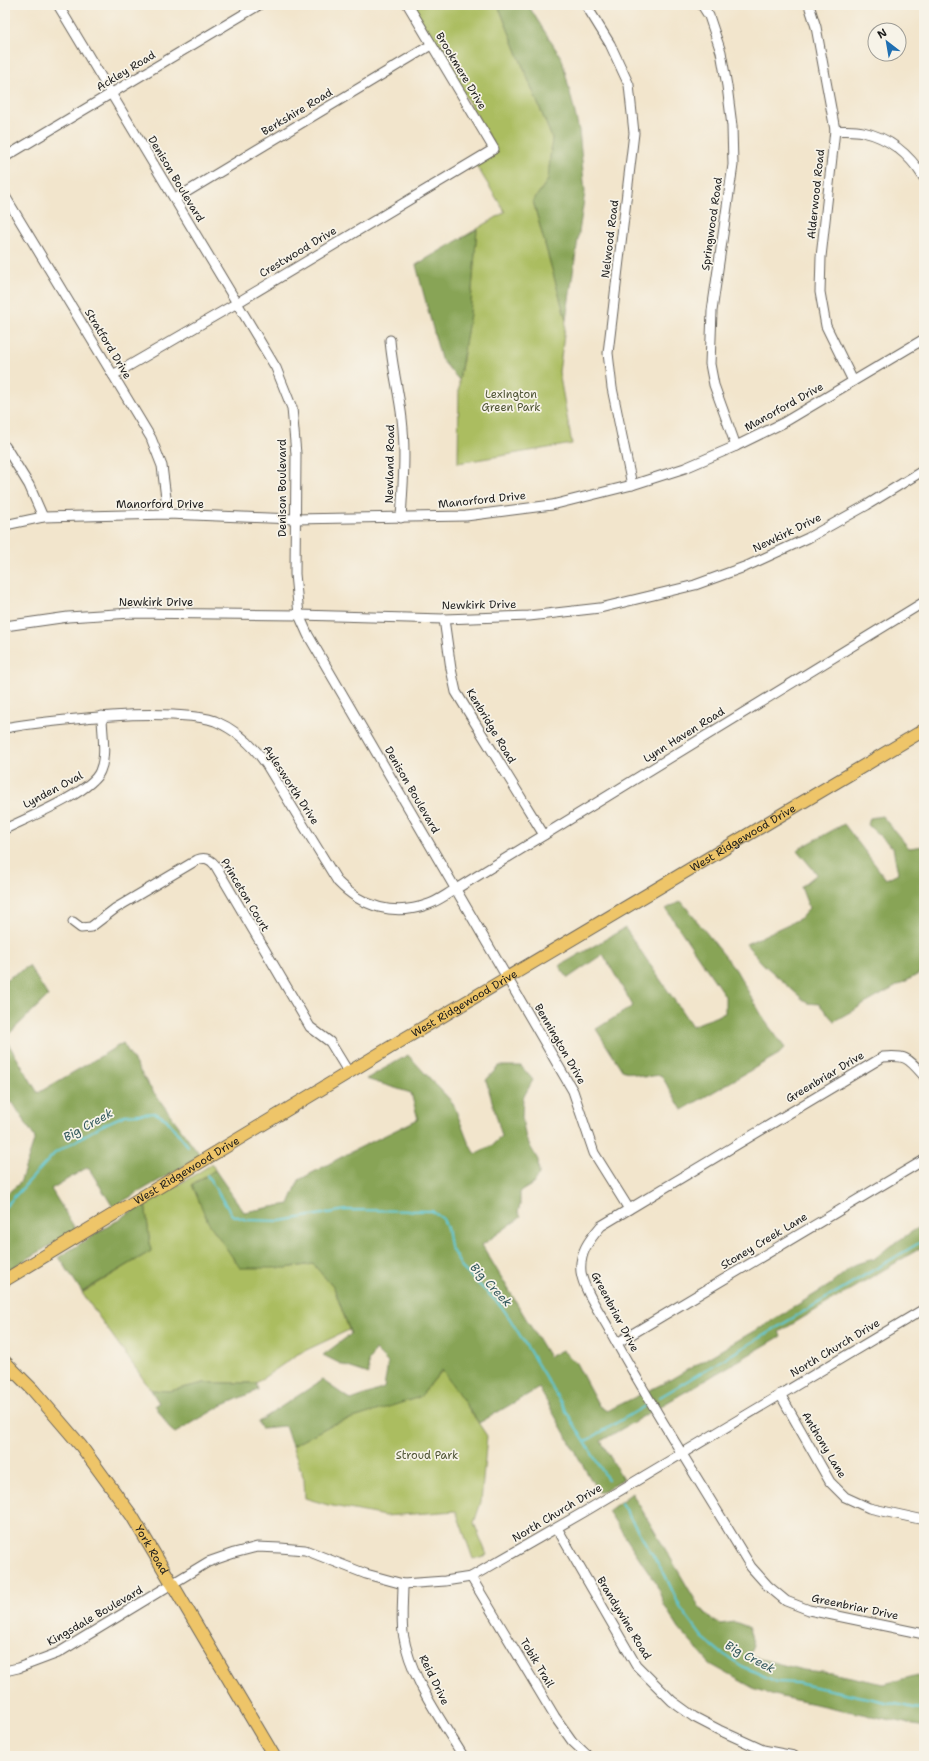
<svg xmlns="http://www.w3.org/2000/svg" width="929" height="1761" font-family="'Shantell Sans',sans-serif">
  <style>
    .green { fill: #abbd60; stroke: #646c3e }
    .forest { fill: #88a456; stroke: #526039 }
    .lines { fill: none; stroke-linecap: round; stroke-linejoin: round }
    .stream { stroke: #5ec9d7; stroke-width: 2 }
    .minor-casing { stroke: #67625a; stroke-width: 11 }
    .major-casing { stroke: #67625a; stroke-width: 14 }
    .minor { stroke: #fff; stroke-width: 9 }
    .major { stroke: #eec569; stroke-width: 12 }
    .labels { text-anchor: middle; dominant-baseline: central; stroke-width: 3.5; stroke-linejoin: round; paint-order: stroke }
    .street-label { font-size: 11px; fill: #1c1c1c; stroke: #f7f3e8 }
    .park-label { font-size: 11px; fill: #4e5434; stroke: #f7f3e8 }
    .water-label { font-size: 12px; font-style: italic; fill: #33595d; stroke: #f7f3e8 }
  </style>
  <rect width="100%" height="100%" fill="#f7f3e8"/>
  <filter id="ink" filterUnits="userSpaceOnUse"><feTurbulence type="fractalNoise" baseFrequency=".025" numOctaves="2"/><feDisplacementMap in="SourceGraphic" scale="8" xChannelSelector="R" yChannelSelector="G"/><feConvolveMatrix kernelMatrix="1 2 1 2 8 2 1 2 1" color-interpolation-filters="sRGB"/></filter>
  <filter id="wash" filterUnits="userSpaceOnUse"><feTurbulence type="fractalNoise" baseFrequency=".012" numOctaves="4" result="noise"/><feDisplacementMap in="SourceGraphic" scale="16" xChannelSelector="R" yChannelSelector="G"/><feGaussianBlur stdDeviation="0.9" result="paint"/><feColorMatrix in="noise" values="0 0 0 0 0 0 0 0 0 0 0 0 0 0 0 0 0 1.4 0 .05"/><feComposite in="paint" operator="in"/></filter>
  <g filter="url(#wash)">
    <rect width="100%" height="100%" fill="#f2e5cc"/>
    <g class="green">
      <polygon points="412,5 498,5 552,138 548,180 533,201 566,320 559,372 572,444 458,463 459,380 465,348 463,346 465,343 470,314 477,229 505,212 476,165 495,147"/>
      <polygon points="212,1164 215,1170 192,1184 286,1268 313,1264 334,1288 349,1330 298,1354 256,1383 204,1383 169,1391 151,1390 82,1293 151,1251 145,1203 175,1187"/>
      <polygon points="443,1370 487,1436 481,1502 474,1523 487,1555 473,1559 456,1511 385,1516 328,1505 305,1498 304,1479 292,1446 331,1425 419,1397"/>
    </g>
    <g class="forest">
      <polygon points="498,5 528,5 562,59 579,130 585,192 566,320 533,201 548,180 552,138"/>
      <polygon points="477,229 470,314 459,380 441,359 416,265"/>
      <polygon points="882,816 909,848 924,846 924,971 834,1021 819,1004 807,1003 762,963 746,944 801,918 809,908 801,887 817,874 797,850 844,824 886,879 898,873 893,848 868,825 870,818"/>
      <polygon points="681,901 736,970 765,1021 785,1048 779,1054 682,1110 661,1075 644,1077 622,1070 596,1029 633,1006 603,954 568,978 559,966 625,928 692,1026 725,1013 725,996 666,909"/>
      <polygon points="29,966 48,996 5,1038 5,980"/>
      <polygon points="5,1038 38,1093 123,1043 149,1086 201,1156 113,1207 88,1167 51,1189 76,1230 5,1272 5,1195 20,1183 35,1138 13,1103 5,1100"/>
      <polygon points="408,1055 453,1103 468,1142 476,1154 491,1146 502,1136 486,1080 499,1066 521,1066 533,1080 523,1098 522,1118 526,1139 538,1160 539,1174 533,1184 520,1192 520,1205 518,1212 521,1217 482,1245 549,1357 562,1350 576,1363 599,1406 607,1411 668,1381 771,1321 830,1285 855,1264 874,1259 890,1246 924,1224 924,1246 779,1332 781,1336 601,1441 623,1479 602,1492 598,1492 539,1388 479,1423 442,1370 420,1397 331,1425 292,1446 285,1426 261,1428 258,1422 322,1380 351,1400 384,1388 388,1363 375,1350 368,1362 369,1374 345,1366 323,1355 351,1334 334,1288 313,1264 286,1268 240,1268 208,1222 192,1185 215,1170 244,1212 289,1204 299,1180 349,1153 418,1119 411,1093 366,1079"/>
      <polygon points="145,1203 151,1251 82,1292 59,1257"/>
      <polygon points="204,1383 256,1383 258,1390 221,1406 175,1433 170,1429 155,1405 159,1403 151,1390 169,1391"/>
      <polygon points="632,1493 700,1608 712,1620 720,1624 735,1622 748,1627 754,1645 749,1656 803,1670 832,1673 884,1684 918,1675 924,1685 924,1727 781,1697 755,1689 710,1664 679,1629 664,1605 656,1583 608,1511"/>
    </g>
    <g class="lines">
      <g class="stream">
        <polyline points="207,1175 232,1215 247,1220 281,1221 346,1210 432,1211 443,1219 447,1228 450,1246 462,1268 501,1306 510,1319 608,1480"/>
        <polyline points="5,1207 55,1153 101,1126 125,1115 155,1113 166,1119 188,1146"/>
        <polyline points="660,1397 924,1240"/>
        <polyline points="586,1441 645,1406"/>
        <polyline points="621,1503 665,1575 680,1607 702,1637 720,1652 742,1666 777,1682 797,1683 924,1710"/>
      </g>
    </g>
  </g>
  <g filter="url(#ink)">
    <g class="lines">
      <defs>
        <g id="minor">
          <polyline points="58,5 276,368 292,408 296,454 295,574 299,615 308,635 573,1091 594,1153 629,1209"/>
          <polyline points="586,5 610,44 629,85 634,133 608,353 612,388 632,485"/>
          <polyline points="702,5 709,16 721,52 727,86 732,126 733,165 712,311 710,364 714,385 736,446"/>
          <polyline points="809,5 816,27 835,130 821,257 820,292 826,326 853,381"/>
          <path d="M 835,130 C 844,131 854,130 863,132 C 890,138 910,155 924,178"/>
          <polyline points="5,157 259,5"/>
          <polyline points="5,196 151,438 162,466 168,514"/>
          <polyline points="175,199 431,45"/>
          <path d="M 390,340 C 392,367 399,392 402,419 C 406,452 403,485 401,518"/>
          <polyline points="113,375 237,303 494,149 408,5"/>
          <polyline points="5,446 29,485 43,517"/>
          <polyline points="5,525 43,517 168,514 294,519 466,516 552,505 632,485 685,468 736,446 783,423 924,339"/>
          <polyline points="444,619 451,669 456,692 544,835"/>
          <polyline points="5,626 68,617 132,613 299,615 444,619 529,616 600,608 695,585 747,566 808,538 867,505 924,470"/>
          <path d="M 5,728 C 25,724 45,722 66,720 C 101,716 137,713 173,715 C 187,716 202,716 215,721 C 236,730 253,745 266,764 L 338,882 C 362,907 394,917 429,904 C 438,901 447,894 456,889 L 924,602"/>
          <path d="M 5,829 C 27,818 92,792 100,771 C 107,755 102,733 102,716"/>
          <path d="M 73,922 L 81,928 L 91,927 L 116,908 L 197,860 C 204,857 209,858 215,865 L 310,1027 L 330,1042 L 349,1073"/>
          <path d="M 924,1076 C 908,1058 907,1055 883,1057 L 601,1226 C 589,1240 579,1253 581,1272 C 583,1289 601,1314 609,1329 C 653,1410 704,1488 751,1567 L 768,1586 L 786,1601 L 809,1610 L 924,1634"/>
          <polyline points="617,1343 924,1160"/>
          <polyline points="780,1394 830,1482 845,1497 869,1508 924,1520"/>
          <polyline points="557,1528 636,1665 672,1701 694,1717 719,1730 763,1750 794,1756"/>
          <polyline points="471,1577 555,1717 572,1741 588,1756"/>
          <path d="M 403,1584 C 403,1599 401,1617 403,1633 C 410,1678 440,1718 463,1756"/>
          <polyline points="5,1671 18,1668 58,1653 208,1562 234,1553 257,1547 280,1548 305,1550 366,1574 403,1584 445,1581 471,1577 584,1512 924,1309"/>
        </g>
        <g id="major">
          <path id="s1" d="M 5,1280 L 404,1039 L 924,730"/>
          <path id="s2" d="M 5,1362 L 33,1390 L 81,1446 L 132,1516 L 274,1756"/>
        </g>
      </defs>
      <use href="#minor" class="minor-casing"/>
      <use href="#major" class="major-casing"/>
      <use href="#minor" class="minor"/>
      <use href="#major" class="major"/>
    </g>
  </g>
  <g class="labels">
    <g class="street-label">
      <text transform="translate(126 71) rotate(-31)">Ackley Road</text>
      <text transform="translate(461 71) rotate(59)">Brookmere Drive</text>
      <text transform="translate(297 112) rotate(-31)">Berkshire Road</text>
      <text transform="translate(176 179) rotate(59)">Denison Boulevard</text>
      <text transform="translate(816 194) rotate(-84)">Alderwood Road</text>
      <text transform="translate(712 224) rotate(-82)">Springwood Road</text>
      <text transform="translate(610 239) rotate(-83)">Nelwood Road</text>
      <text transform="translate(298 252) rotate(-31)">Crestwood Drive</text>
      <text transform="translate(108 344) rotate(59)">Stratford Drive</text>
      <text transform="translate(784 407) rotate(-29)">Manorford Drive</text>
      <text transform="translate(390 464) rotate(-89)">Newland Road</text>
      <text transform="translate(282 488) rotate(-90)">Denison Boulevard</text>
      <text transform="translate(482 500) rotate(-6)">Manorford Drive</text>
      <text x="160" y="504">Manorford Drive</text>
      <text transform="translate(787 533) rotate(-26)">Newkirk Drive</text>
      <text x="156" y="602">Newkirk Drive</text>
      <text transform="translate(479 605) rotate(-1)">Newkirk Drive</text>
      <text transform="translate(491 726) rotate(59)">Kenbridge Road</text>
      <text transform="translate(684 735) rotate(-32)">Lynn Haven Road</text>
      <text transform="translate(291 785) rotate(57)">Aylesworth Drive</text>
      <text transform="translate(53 790) rotate(-28)">Lynden Oval</text>
      <text transform="translate(412 790) rotate(60)">Denison Boulevard</text>
      <text stroke="none"><textPath href="#s1" startOffset="860">West Ridgewood Drive</textPath></text>
      <text transform="translate(245 895) rotate(59)">Princeton Court</text>
      <text stroke="none"><textPath href="#s1" startOffset="536">West Ridgewood Drive</textPath></text>
      <text transform="translate(560 1044) rotate(60)">Bennington Drive</text>
      <text transform="translate(825 1077) rotate(-31)">Greenbriar Drive</text>
      <text stroke="none"><textPath href="#s1" startOffset="212">West Ridgewood Drive</textPath></text>
      <text transform="translate(764 1241) rotate(-31)">Stoney Creek Lane</text>
      <text transform="translate(615 1312) rotate(62)">Greenbriar Drive</text>
      <text transform="translate(835 1348) rotate(-31)">North Church Drive</text>
      <text transform="translate(824 1445) rotate(59)">Anthony Lane</text>
      <text transform="translate(557 1513) rotate(-31)">North Church Drive</text>
      <text stroke="none"><textPath href="#s2" startOffset="239">York Road</textPath></text>
      <text transform="translate(855 1607) rotate(12)">Greenbriar Drive</text>
      <text transform="translate(95 1616) rotate(-30)">Kingsdale Boulevard</text>
      <text transform="translate(624 1618) rotate(59)">Brandywine Road</text>
      <text transform="translate(537 1663) rotate(59)">Tobik Trail</text>
      <text transform="translate(434 1680) rotate(64)">Reid Drive</text>
    </g>
    <g class="park-label">
      <text x="511" y="394">Lexington<tspan x="511" dy="13">Green Park</tspan></text>
      <text x="427" y="1455">Stroud Park</text>
    </g>
    <g class="water-label">
      <text transform="translate(88 1125) rotate(-29)">Big Creek</text>
      <text transform="translate(491 1285) rotate(47)">Big Creek</text>
      <text transform="translate(750 1657) rotate(28)">Big Creek</text>
    </g>
  </g>
  <rect width="929" height="1761" fill="none" stroke="#f7f3e8" stroke-width="20"/>
  <g transform="translate(887 42) rotate(329)"><circle r="19" fill="#f7f3e8" stroke="#9f9d96"/>
  <path d="M0-3L7 15L0 10L-7 15Z" fill="#1f6fb2"/>
  <text y="-6" font-size="11" font-weight="bold" text-anchor="middle" fill="#1c1c1c">N</text>
  </g>
</svg>
